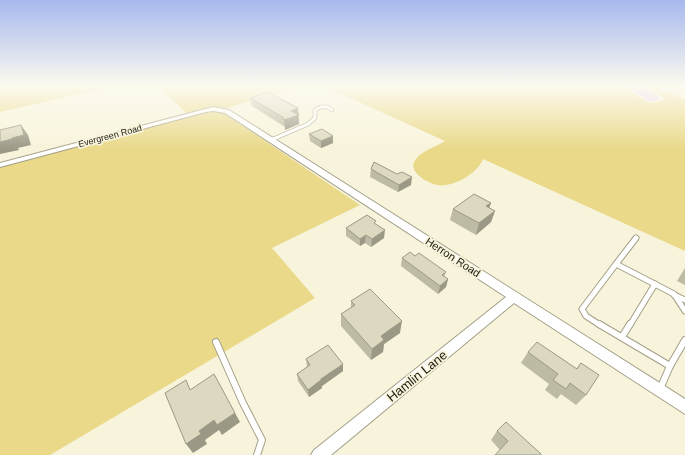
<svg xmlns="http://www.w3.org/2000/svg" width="685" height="455" font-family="Arial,sans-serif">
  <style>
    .green { fill: #e9d988 }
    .water { fill: #e7bef6 }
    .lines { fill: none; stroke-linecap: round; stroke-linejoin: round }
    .service-far2-casing { stroke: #a39f88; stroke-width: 4.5 }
    .service-far1-casing { stroke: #a39f88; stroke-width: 7 }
    .service-casing { stroke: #a39f88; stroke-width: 8 }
    .minor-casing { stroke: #a39f88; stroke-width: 2 }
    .service-far2 { stroke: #fff; stroke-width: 3 }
    .service-far1 { stroke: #fff; stroke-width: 5 }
    .service { stroke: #fff; stroke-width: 6 }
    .minor { fill: #fff; fill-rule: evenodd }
    .wall { fill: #bebba5 }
    .shaded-wall { fill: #9b9886 }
    .building { fill: #ddd9c0; stroke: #9b9886 }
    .labels { text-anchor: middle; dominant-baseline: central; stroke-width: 3.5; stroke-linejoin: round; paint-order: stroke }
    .far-street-label { font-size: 9px; fill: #1d1b13; stroke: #f8f4db }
    .street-label { font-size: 11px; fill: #1d1b13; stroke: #f8f4db }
    .near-street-label { font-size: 13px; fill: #1d1b13; stroke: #f8f4db }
  </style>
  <rect width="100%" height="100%" fill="#f8f4db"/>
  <g class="green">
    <polygon points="0,86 115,86 0,112"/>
    <polygon points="159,86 301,86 219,110 360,205 272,248 315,298 50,455 0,455 0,167 188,115"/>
    <path d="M 324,86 L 622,86 L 650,103 L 663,100 L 663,97 L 645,86 L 652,86 L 685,99 L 685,251 L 483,159 C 478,173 453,188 437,185 C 427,183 406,171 416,159 C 423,150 436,147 445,141 Z"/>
  </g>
  <polygon class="water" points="625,86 642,86 659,97 659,99 650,102"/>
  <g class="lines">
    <defs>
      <polyline id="service-far2" points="271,140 308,124 315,118 315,110 321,107 328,107 332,110"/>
      <g id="service-far1">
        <polyline points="616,264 636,238"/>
        <polyline points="674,295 685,300"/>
        <polyline points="600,325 586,316 582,309 616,264 674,294 685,311"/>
        <polyline points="630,325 655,284"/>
      </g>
      <g id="service">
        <polyline points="599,324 670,366"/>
        <polyline points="622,337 630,324"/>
        <polyline points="216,342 243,403 262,440 257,455"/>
        <polyline points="660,389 670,366 685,340"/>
      </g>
      <polygon id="minor" points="213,107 229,110 685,399 685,414 514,303 331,455 311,455 314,450 506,297 225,113 213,111 206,112 0,167 0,163"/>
    </defs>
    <use href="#service-far2" class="service-far2-casing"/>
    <use href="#service-far1" class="service-far1-casing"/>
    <use href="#service" class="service-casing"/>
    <use href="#minor" class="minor-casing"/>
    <use href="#service-far2" class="service-far2"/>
    <use href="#service-far1" class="service-far1"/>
    <use href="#service" class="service"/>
    <use href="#minor" class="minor"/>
  </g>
  <g class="wall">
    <polygon points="250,98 298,108 299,124 285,130 285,127 252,106"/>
    <polygon points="309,134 333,136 333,143 321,148 310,141"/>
    <polygon points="371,169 397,174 411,185 398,192 370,177"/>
    <polygon points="491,203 489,208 495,211 491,222 476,235 450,220 453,209"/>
    <polygon points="376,224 384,238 371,247 365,243 360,246 346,236 346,228"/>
    <polygon points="415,256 446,272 444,277 448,279 446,287 438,294 401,266 402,258"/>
    <polygon points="685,268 685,285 677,281"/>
    <polygon points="351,301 400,333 384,344 383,352 371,360 341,326 341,314 351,308"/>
    <polygon points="528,352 576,369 581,363 586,395 576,405 561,394 557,399 545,390 549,384 521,363"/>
    <polygon points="306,359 343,371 322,386 322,388 309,397 298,381 297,374 307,367"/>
    <polygon points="497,431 541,455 500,450 491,440"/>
  </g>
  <g class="shaded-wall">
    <polygon points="298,108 299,124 285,130 284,120 291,111"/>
    <polygon points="21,125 28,135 31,145 18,148 19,150 0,154 0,142 12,138"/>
    <polygon points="333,136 333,143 321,148 321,141"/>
    <polygon points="412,177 411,185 398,192 399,185"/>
    <polygon points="491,203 487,214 486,206"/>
    <polygon points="495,211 491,222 476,235 479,223"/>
    <polygon points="385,230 384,238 371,247 372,239"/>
    <polygon points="366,235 365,243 360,246 360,239"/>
    <polygon points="448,279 446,287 438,294 440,286"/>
    <polygon points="402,321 400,333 384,344 383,352 371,360 372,349 381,336"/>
    <polygon points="343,364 343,371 322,386 322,388 309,397 308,390 321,379"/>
    <polygon points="235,413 240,422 222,435 219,430 205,440 207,444 193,453 186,444 199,431 214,420"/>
  </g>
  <g class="building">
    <polygon points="268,92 298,108 291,111 299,115 284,120 284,118 250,98"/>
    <polygon points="21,125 24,135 12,138 12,139 0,142 0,130"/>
    <polygon points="322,129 333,136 321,141 309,134"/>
    <polygon points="374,162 397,174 402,172 412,177 399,185 371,169"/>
    <polygon points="474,194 491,203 486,206 495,211 479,223 453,209"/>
    <polygon points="367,215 376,221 374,223 385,230 372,239 366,235 360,239 346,228"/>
    <polygon points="410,252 415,256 419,253 446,272 442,275 448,279 440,286 402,258"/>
    <polygon points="370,289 402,321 381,336 384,340 372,349 341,314 355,305 351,301"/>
    <polygon points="537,342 577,369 581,363 599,375 586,395 570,383 566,389 553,380 558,374 528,352"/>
    <polygon points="328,345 343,364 321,379 321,380 308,390 297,374 310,365 306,359"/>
    <polygon points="214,374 235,413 217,425 214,420 199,431 201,434 186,444 165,393 186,380 190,390"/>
    <polygon points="506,422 541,454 541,455 495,455 508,441 497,431"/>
  </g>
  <linearGradient id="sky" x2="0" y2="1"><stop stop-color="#a7b8ee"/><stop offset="0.57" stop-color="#fcfaef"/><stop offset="1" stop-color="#fcfaef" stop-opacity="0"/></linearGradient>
  <rect width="685" height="150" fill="url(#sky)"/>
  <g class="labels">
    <g class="far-street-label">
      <text transform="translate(110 136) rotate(-15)">Evergreen Road</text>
    </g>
    <g class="street-label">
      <text transform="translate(453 257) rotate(33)">Herron Road</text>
    </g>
    <g class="near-street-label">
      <text transform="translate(417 376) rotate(-39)">Hamlin Lane</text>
    </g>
  </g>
</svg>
